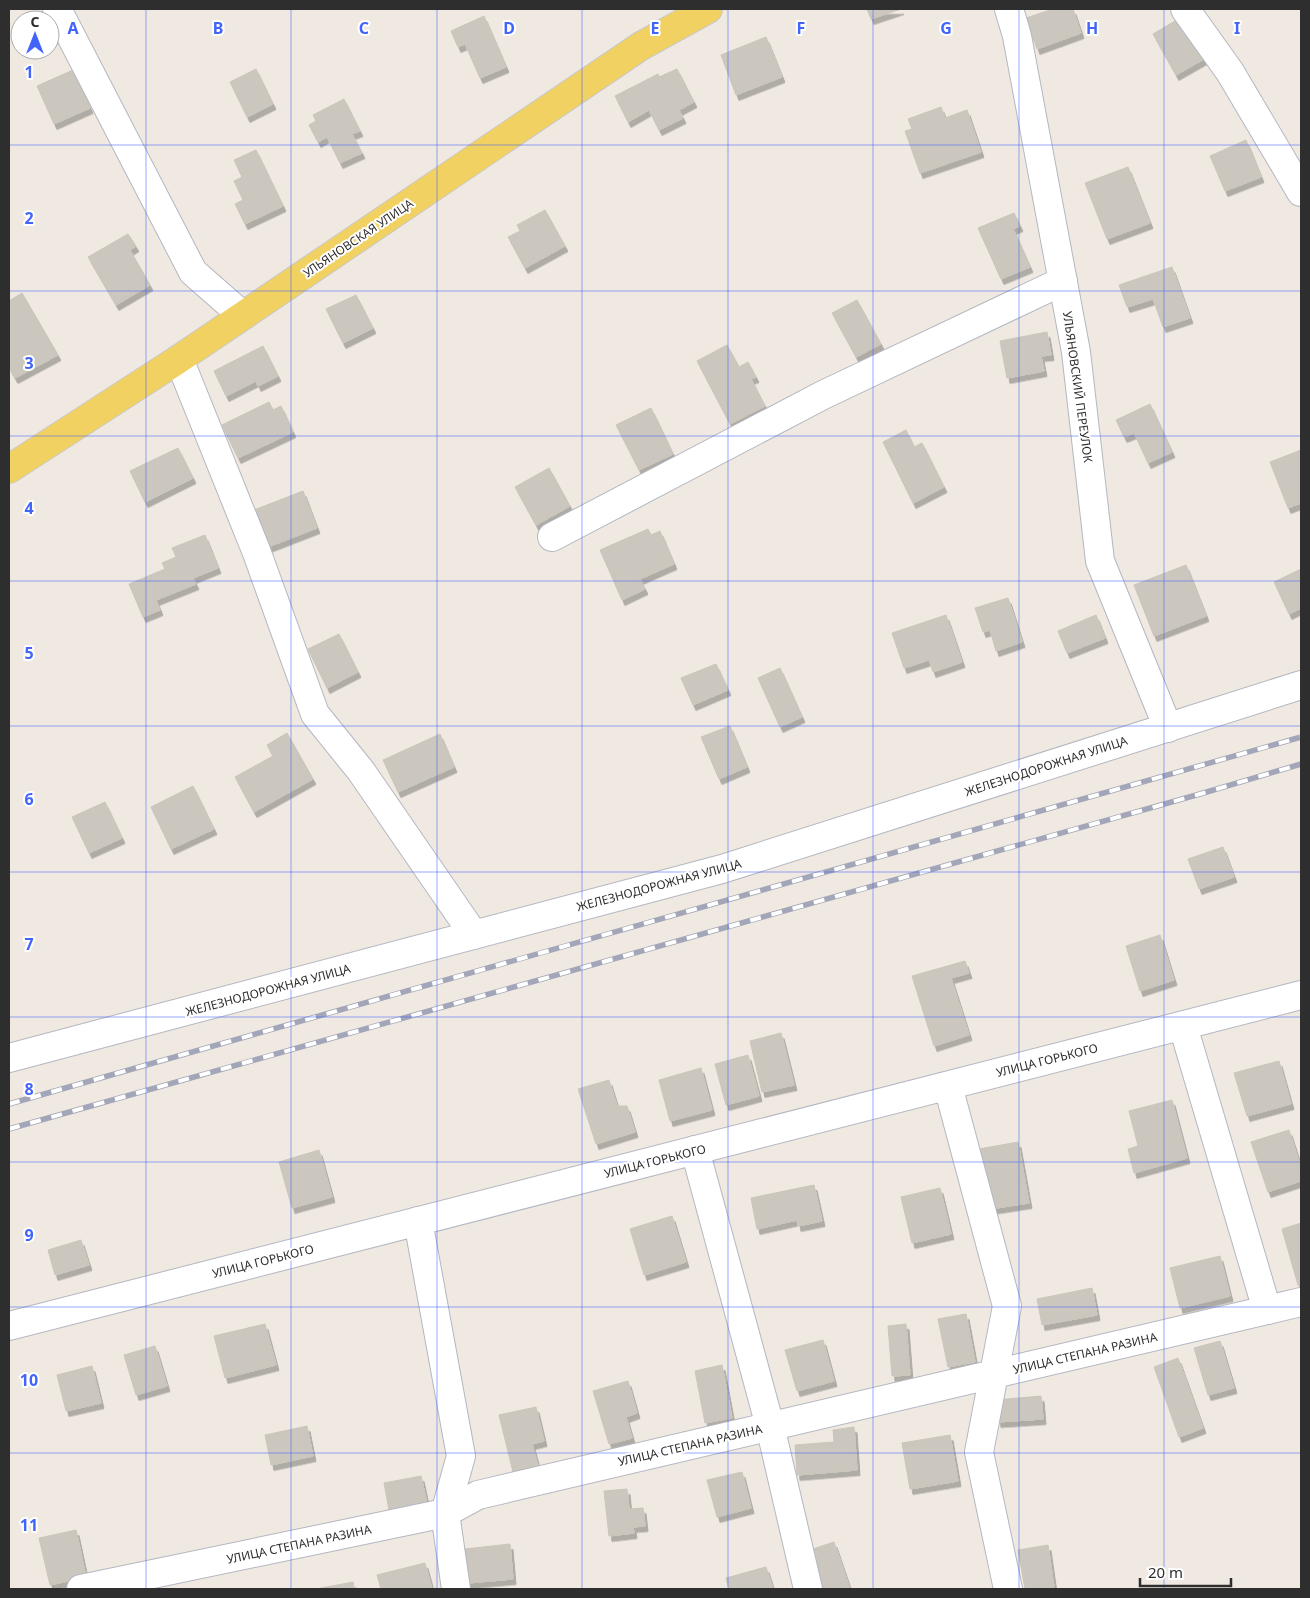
<svg xmlns="http://www.w3.org/2000/svg" width="1310" height="1598" font-family="'Noto Sans',sans-serif">
  <style>
    .building { fill: #cbc7bf; stroke: #cbc5ba; filter: url(#shadow) }
    .lines { fill: none; stroke-linecap: round; stroke-linejoin: round }
    .minor-casing { stroke: #b4b7c1; stroke-width: 30 }
    .major-casing { stroke: #c9c9c9; stroke-width: 30 }
    .minor { stroke: #fff; stroke-width: 28 }
    .major { stroke: #f2d163; stroke-width: 28 }
    .rail-casing { stroke: #a3a6b8; stroke-width: 5.5 }
    .rail { stroke: #fff; stroke-width: 4; stroke-dasharray: 11; stroke-linecap: butt }
    .grid { fill: none; stroke: #4264fb; stroke-width: 1; stroke-opacity: 0.55 }
    .labels { text-anchor: middle; dominant-baseline: central; stroke-width: 4; stroke-linejoin: round; paint-order: stroke }
    .street-label { font-size: 12px; fill: #2e2e2e; stroke: #fff }
    .grid-label { font-size: 16px; text-anchor: middle; font-weight: bold; fill: #4264fb; stroke: #fff; stroke-width: 4; stroke-linejoin: round; paint-order: stroke }
  </style>
  <defs>
    <filter id="shadow"><feDropShadow dx="3" dy="5.5" stdDeviation="0" flood-color="#0004"/></filter>
  </defs>
  <rect width="100%" height="100%" fill="#efe9e1"/>
  <g class="building">
    <polygon points="867,9 901,9 871,19"/>
    <polygon points="1053,9 1073,9 1081,33 1037,49 1026,18"/>
    <polygon points="484,16 506,67 480,78 465,44 458,47 451,31"/>
    <polygon points="1180,18 1204,59 1176,75 1153,34"/>
    <polygon points="766,37 782,77 736,95 721,55"/>
    <polygon points="256,69 273,104 247,117 230,82"/>
    <polygon points="677,69 694,102 679,110 683,118 659,130 649,110 628,122 615,96 658,74 659,77"/>
    <polygon points="73,70 90,108 54,124 37,86"/>
    <polygon points="344,99 360,131 352,134 362,153 340,163 327,137 318,142 309,125 316,121 313,115"/>
    <polygon points="941,107 945,118 967,110 981,152 920,173 905,131 912,129 908,119"/>
    <polygon points="1246,140 1261,177 1225,191 1210,156"/>
    <polygon points="256,150 283,206 245,224 235,204 243,200 234,181 242,177 234,160"/>
    <polygon points="1128,167 1150,223 1107,239 1085,183"/>
    <polygon points="545,210 565,246 525,268 508,237 520,231 517,225"/>
    <polygon points="1014,213 1020,226 1013,229 1030,267 1001,279 978,228"/>
    <polygon points="128,234 136,246 130,250 150,285 116,305 88,257"/>
    <polygon points="1172,267 1190,318 1163,327 1153,299 1127,307 1119,285"/>
    <polygon points="22,293 58,355 15,378 9,368 9,301"/>
    <polygon points="356,295 373,328 343,343 326,309"/>
    <polygon points="857,300 881,344 856,357 832,313"/>
    <polygon points="1047,332 1051,355 1041,356 1044,371 1007,378 1000,341"/>
    <polygon points="727,345 739,367 748,362 756,377 751,379 765,406 730,424 697,361"/>
    <polygon points="263,346 278,376 258,386 256,381 226,396 214,371"/>
    <polygon points="269,402 273,410 281,406 293,432 238,458 222,425"/>
    <polygon points="1150,404 1172,452 1148,463 1134,433 1124,437 1116,420"/>
    <polygon points="651,408 673,454 639,470 616,425"/>
    <polygon points="906,430 914,447 922,443 944,487 913,503 883,442"/>
    <polygon points="178,448 193,478 145,502 130,471"/>
    <polygon points="1301,450 1301,503 1288,508 1270,462"/>
    <polygon points="549,468 570,506 536,525 515,487"/>
    <polygon points="303,491 317,528 268,547 254,510"/>
    <polygon points="648,529 651,535 660,531 674,564 640,579 645,589 622,600 600,550"/>
    <polygon points="205,535 218,568 193,578 196,584 156,600 160,610 143,617 129,584 165,569 162,563 176,557 172,548"/>
    <polygon points="1186,565 1206,616 1154,636 1134,585"/>
    <polygon points="1301,569 1301,608 1289,614 1274,582"/>
    <polygon points="1008,598 1022,642 996,651 990,630 983,632 975,608"/>
    <polygon points="946,615 962,662 933,672 929,660 904,668 892,633"/>
    <polygon points="1096,615 1105,638 1067,653 1058,631"/>
    <polygon points="339,634 358,672 327,688 308,649"/>
    <polygon points="716,664 728,690 693,705 681,678"/>
    <polygon points="780,668 802,717 780,727 758,678"/>
    <polygon points="730,726 747,767 719,779 701,737"/>
    <polygon points="287,733 313,779 254,812 235,777 273,756 267,745"/>
    <polygon points="440,734 454,767 398,792 383,760"/>
    <polygon points="193,786 214,829 171,849 151,807"/>
    <polygon points="105,802 122,838 89,853 72,817"/>
    <polygon points="1223,847 1234,877 1199,889 1188,859"/>
    <polygon points="1160,935 1174,980 1140,991 1126,946"/>
    <polygon points="965,961 969,973 951,978 969,1035 934,1046 912,976"/>
    <polygon points="781,1033 794,1085 762,1092 750,1041"/>
    <polygon points="748,1055 759,1096 726,1105 715,1064"/>
    <polygon points="1279,1061 1291,1104 1247,1116 1234,1073"/>
    <polygon points="701,1068 712,1110 670,1121 659,1080"/>
    <polygon points="609,1080 617,1106 627,1106 635,1132 596,1144 578,1089"/>
    <polygon points="1172,1100 1187,1158 1134,1173 1128,1149 1138,1146 1129,1111"/>
    <polygon points="1289,1130 1301,1168 1301,1181 1268,1192 1251,1142"/>
    <polygon points="1018,1142 1029,1203 990,1209 979,1149"/>
    <polygon points="319,1150 332,1197 292,1208 279,1162"/>
    <polygon points="814,1185 822,1221 798,1226 797,1220 757,1229 751,1198"/>
    <polygon points="940,1188 951,1234 912,1243 901,1197"/>
    <polygon points="672,1216 686,1262 644,1275 630,1229"/>
    <polygon points="1301,1223 1301,1284 1298,1285 1282,1229"/>
    <polygon points="81,1240 89,1265 55,1275 48,1250"/>
    <polygon points="1220,1256 1230,1296 1180,1308 1170,1268"/>
    <polygon points="1092,1288 1097,1315 1042,1325 1037,1299"/>
    <polygon points="966,1314 975,1362 948,1367 938,1319"/>
    <polygon points="265,1324 276,1365 225,1378 214,1336"/>
    <polygon points="906,1324 910,1375 892,1376 888,1326"/>
    <polygon points="823,1340 834,1381 797,1391 785,1350"/>
    <polygon points="1220,1341 1234,1388 1208,1395 1194,1348"/>
    <polygon points="155,1346 167,1386 136,1395 124,1355"/>
    <polygon points="1178,1358 1203,1428 1179,1437 1154,1367"/>
    <polygon points="722,1365 732,1418 705,1423 695,1371"/>
    <polygon points="92,1366 101,1403 66,1411 57,1375"/>
    <polygon points="628,1381 637,1413 626,1417 632,1438 609,1444 593,1391"/>
    <polygon points="1041,1396 1043,1419 998,1422 996,1400"/>
    <polygon points="536,1407 544,1441 532,1444 538,1466 513,1472 499,1415"/>
    <polygon points="307,1426 313,1456 271,1465 265,1435"/>
    <polygon points="854,1427 857,1470 797,1475 795,1445 834,1442 833,1430"/>
    <polygon points="950,1435 958,1481 910,1489 902,1443"/>
    <polygon points="742,1472 751,1508 717,1517 707,1480"/>
    <polygon points="421,1476 429,1513 391,1521 384,1483"/>
    <polygon points="627,1489 629,1509 643,1508 645,1526 633,1527 634,1533 609,1536 604,1491"/>
    <polygon points="76,1530 86,1577 50,1585 39,1538"/>
    <polygon points="834,1542 850,1589 823,1589 810,1550"/>
    <polygon points="510,1544 513,1579 468,1583 465,1549"/>
    <polygon points="1048,1545 1054,1587 1025,1589 1018,1550"/>
    <polygon points="425,1563 432,1589 381,1589 377,1575"/>
    <polygon points="766,1567 773,1589 729,1589 726,1578"/>
    <polygon points="353,1582 354,1589 316,1589"/>
  </g>
  <g class="lines">
    <defs>
      <g id="minor">
        <polyline points="57,9 193,272 242,315"/>
        <polyline points="1009,9 1017,36 1076,352 1100,561 1168,728"/>
        <polyline points="1185,9 1230,72 1301,192"/>
        <polyline points="179,359 257,553 315,714 361,771 474,935"/>
        <polyline points="552,537 823,395 1063,281"/>
        <polyline points="1183,1026 1267,1310"/>
        <polyline points="9,1058 722,869 1301,685"/>
        <polyline points="948,1086 1007,1306 979,1452 1008,1589"/>
        <polyline points="695,1150 770,1426 808,1589"/>
        <polyline points="418,1221 461,1456 445,1513 456,1589"/>
        <polyline points="9,1326 1301,995"/>
        <polyline points="81,1589 445,1513 478,1495 1301,1302"/>
      </g>
      <polyline id="major" points="9,469 179,359 641,46 708,9"/>
    </defs>
    <use href="#minor" class="minor-casing"/>
    <use href="#major" class="major-casing"/>
    <use href="#minor" class="minor"/>
    <use href="#major" class="major"/>
    <defs>
      <g id="rail">
        <polyline points="9,1104 1301,737"/>
        <polyline points="9,1129 1200,794 1301,764"/>
      </g>
    </defs>
    <use href="#rail" class="rail-casing"/>
    <use href="#rail" class="rail"/>
  </g>
  <path class="grid" d="M 146,9 L 146,1589M 291,9 L 291,1589M 437,9 L 437,1589M 582,9 L 582,1589M 728,9 L 728,1589M 873,9 L 873,1589M 1019,9 L 1019,1589M 1164,9 L 1164,1589M 9,145 L 1301,145M 9,291 L 1301,291M 9,436 L 1301,436M 9,581 L 1301,581M 9,726 L 1301,726M 9,872 L 1301,872M 9,1017 L 1301,1017M 9,1162 L 1301,1162M 9,1307 L 1301,1307M 9,1453 L 1301,1453"/>
  <g class="labels">
    <g class="street-label">
      <text transform="translate(358 238) rotate(-34)">УЛЬЯНОВСКАЯ УЛИЦА</text>
      <text transform="translate(1078 387) rotate(82)">УЛЬЯНОВСКИЙ ПЕРЕУЛОК</text>
      <text transform="translate(1046 766) rotate(-18)">ЖЕЛЕЗНОДОРОЖНАЯ УЛИЦА</text>
      <text transform="translate(659 885) rotate(-15)">ЖЕЛЕЗНОДОРОЖНАЯ УЛИЦА</text>
      <text transform="translate(268 990) rotate(-15)">ЖЕЛЕЗНОДОРОЖНАЯ УЛИЦА</text>
      <text transform="translate(1047 1060) rotate(-14)">УЛИЦА ГОРЬКОГО</text>
      <text transform="translate(655 1161) rotate(-14)">УЛИЦА ГОРЬКОГО</text>
      <text transform="translate(263 1261) rotate(-14)">УЛИЦА ГОРЬКОГО</text>
      <text transform="translate(1085 1353) rotate(-13)">УЛИЦА СТЕПАНА РАЗИНА</text>
      <text transform="translate(690 1445) rotate(-13)">УЛИЦА СТЕПАНА РАЗИНА</text>
      <text transform="translate(299 1544) rotate(-12)">УЛИЦА СТЕПАНА РАЗИНА</text>
    </g>
  </g>
  <g class="grid-label">
    <text x="73" y="34">A</text>
    <text x="218" y="34">B</text>
    <text x="364" y="34">C</text>
    <text x="509" y="34">D</text>
    <text x="655" y="34">E</text>
    <text x="801" y="34">F</text>
    <text x="946" y="34">G</text>
    <text x="1092" y="34">H</text>
    <text x="1237" y="34">I</text>
    <text x="29" y="78">1</text>
    <text x="29" y="224">2</text>
    <text x="29" y="369">3</text>
    <text x="29" y="514">4</text>
    <text x="29" y="659">5</text>
    <text x="29" y="805">6</text>
    <text x="29" y="950">7</text>
    <text x="29" y="1095">8</text>
    <text x="29" y="1241">9</text>
    <text x="29" y="1386">10</text>
    <text x="29" y="1531">11</text>
  </g>
  <rect width="1310" height="1598" fill="none" stroke="#2e2e2e" stroke-width="20"/>
  <g transform="translate(35 35)"><circle r="24" fill="#ffffff" stroke="#ababab"/>
  <path d="M0-4L9 19L0 12L-9 19Z" fill="#4264fb"/>
  <text y="-8" font-size="14" font-weight="bold" text-anchor="middle" fill="#2e2e2e">С</text>
  </g>
  <path d="M1140 1578v8h91v-8" fill="none" stroke="#2e2e2e" stroke-width="2.5"/>
  <text x="1148" y="1578" font-size="15" fill="#2e2e2e" stroke="#ffffff" stroke-width="4" paint-order="stroke">20 m</text>
</svg>
